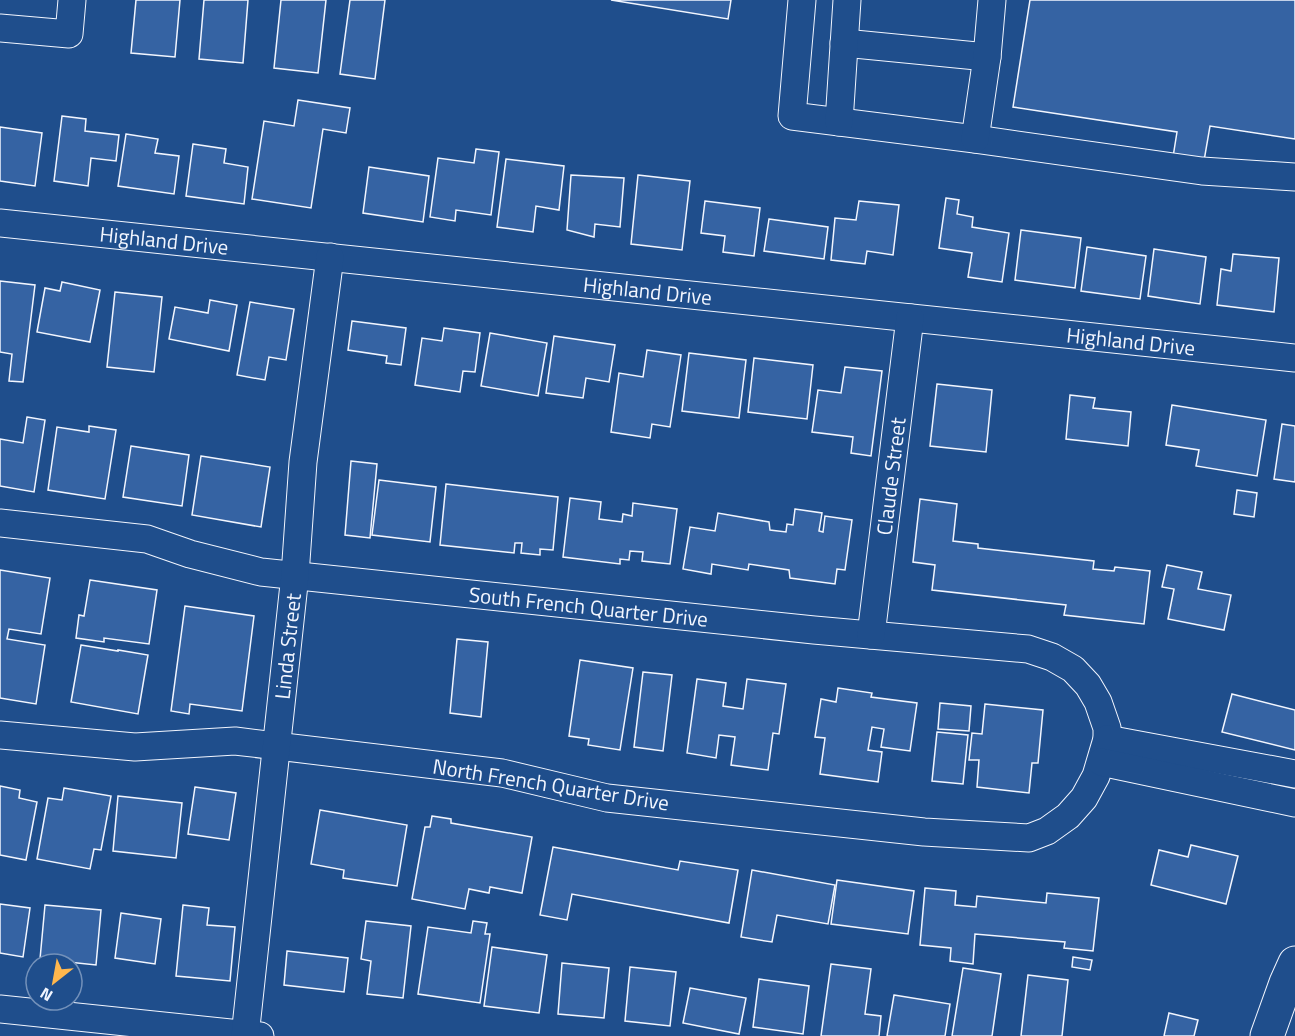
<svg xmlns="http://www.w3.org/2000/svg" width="1295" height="1036" font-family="'Titillium Web',sans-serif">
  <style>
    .building { fill: #3563a3; stroke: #f2f6ff; stroke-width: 1.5 }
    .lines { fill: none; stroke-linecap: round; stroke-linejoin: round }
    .minor-casing { stroke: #f2f6ff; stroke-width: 29 }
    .major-casing { stroke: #f2f6ff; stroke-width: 35 }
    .minor { stroke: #1f4e8c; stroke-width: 27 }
    .major { stroke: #1f4e8c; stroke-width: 33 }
    .labels { text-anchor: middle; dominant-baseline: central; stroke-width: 4.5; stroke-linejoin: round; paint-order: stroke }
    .street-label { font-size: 21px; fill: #f2f6ff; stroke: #1f4e8c }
  </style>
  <rect width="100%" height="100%" fill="#1f4e8c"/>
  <g class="building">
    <polygon points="136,0 180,0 175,57 131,53"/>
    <polygon points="204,0 248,0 243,63 199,59"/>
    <polygon points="281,0 326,0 318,73 274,68"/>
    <polygon points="350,0 385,0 375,79 340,74"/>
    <polygon points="611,0 731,0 728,19"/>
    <polygon points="1030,0 1295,0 1295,139 1210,126 1204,161 1173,157 1177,132 1013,107"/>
    <polygon points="298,100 350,108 346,133 323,129 311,208 252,199 264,121 294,126"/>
    <polygon points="62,116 86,119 85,131 119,135 116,161 91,158 88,186 54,181"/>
    <polygon points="0,127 42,133 35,186 0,181"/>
    <polygon points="126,134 158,139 155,153 179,156 174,194 118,186"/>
    <polygon points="193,144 226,149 224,163 248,167 244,204 186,196"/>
    <polygon points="476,149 499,152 491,215 456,210 455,221 430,217 438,158 474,163"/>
    <polygon points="506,159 564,166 559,210 536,206 533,232 497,227"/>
    <polygon points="369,167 429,176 423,222 363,213"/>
    <polygon points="571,175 624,178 620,227 595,224 594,237 567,230"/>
    <polygon points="638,175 690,181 682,250 631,244"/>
    <polygon points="946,198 959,200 957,214 973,217 972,227 1009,233 1002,282 968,277 972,253 939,248"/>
    <polygon points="705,201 760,208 754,256 723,252 725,236 701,233"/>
    <polygon points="859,201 899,205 893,255 867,251 865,264 831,260 835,218 856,220"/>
    <polygon points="769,219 828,227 824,259 764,251"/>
    <polygon points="1021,230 1081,238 1075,288 1015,280"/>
    <polygon points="1087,247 1146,256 1140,299 1081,291"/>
    <polygon points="1154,249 1206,257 1200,304 1148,296"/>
    <polygon points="1233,254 1279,258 1274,312 1217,305 1221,269 1231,271"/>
    <polygon points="0,281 35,285 23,382 9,381 12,354 0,352"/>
    <polygon points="62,282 100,290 90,342 37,332 45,288 60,291"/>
    <polygon points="115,292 162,297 154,372 107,367"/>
    <polygon points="210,300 237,305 229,351 169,339 175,307 208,313"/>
    <polygon points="250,302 294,309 286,360 269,357 265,380 237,375"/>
    <polygon points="352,321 406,328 401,365 386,363 387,356 348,350"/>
    <polygon points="444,328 480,333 475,372 463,371 460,392 415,385 422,338 442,341"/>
    <polygon points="490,333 547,343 538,396 481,386"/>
    <polygon points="554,336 615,345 609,382 586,378 583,398 546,393"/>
    <polygon points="647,350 681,355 670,427 652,424 650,438 611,432 619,373 643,377"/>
    <polygon points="689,353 746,360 739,418 682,411"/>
    <polygon points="754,358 813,365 807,419 748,412"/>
    <polygon points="845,367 882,371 871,456 851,453 853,437 812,432 818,390 841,393"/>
    <polygon points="937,384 992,390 986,452 930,446"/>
    <polygon points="1070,395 1095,398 1093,408 1131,412 1128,446 1066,439"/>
    <polygon points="1172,405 1266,420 1257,476 1196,466 1199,450 1166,445"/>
    <polygon points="27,417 45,420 34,492 0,486 0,439 23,443"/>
    <polygon points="1282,424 1295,426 1295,482 1274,479"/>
    <polygon points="89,426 116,430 105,499 48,490 57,427 89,432"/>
    <polygon points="131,446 189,455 182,506 123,497"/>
    <polygon points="201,456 270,467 261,527 192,515"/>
    <polygon points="351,461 377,464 370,538 345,535"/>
    <polygon points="379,480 436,487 430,542 372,535"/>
    <polygon points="446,484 558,497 553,550 540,549 540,555 521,553 522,543 515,543 514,553 440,545"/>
    <polygon points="1237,490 1257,493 1254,517 1234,514"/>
    <polygon points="570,498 601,502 599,519 622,522 623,514 632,516 633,503 677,509 670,564 642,561 643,552 630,551 629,560 620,559 620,564 563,557"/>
    <polygon points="920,499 957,504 953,541 978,544 978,548 1094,561 1093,569 1114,571 1115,567 1150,571 1144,624 1064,615 1066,605 932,590 935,565 913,562"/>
    <polygon points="795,509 822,513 819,531 823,532 825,516 852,520 845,570 837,569 835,584 790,578 789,570 749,564 748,570 712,564 711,574 683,569 690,527 715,531 718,513 769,522 770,530 786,532 787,524 793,525"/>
    <polygon points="1167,565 1202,572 1198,589 1231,595 1224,630 1168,619 1174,589 1162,587"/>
    <polygon points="0,570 50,578 41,634 9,629 7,639 45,645 36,704 0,698"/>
    <polygon points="90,580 157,590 149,644 104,638 104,642 76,638 79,615 84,616"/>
    <polygon points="185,606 254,616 242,711 190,704 189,714 171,711"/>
    <polygon points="457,639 488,642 481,717 450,713"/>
    <polygon points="81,645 118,651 118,650 148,655 138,714 71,702"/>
    <polygon points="580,660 633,668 620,750 588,745 589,739 569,736"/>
    <polygon points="643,672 672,675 663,751 634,747"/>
    <polygon points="697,679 726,683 723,706 743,709 747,679 786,684 779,734 773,733 768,770 731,765 735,737 719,735 716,758 687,753"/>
    <polygon points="838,688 872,693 871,697 917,703 910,751 881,747 884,729 872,727 868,750 882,752 878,782 820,774 825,738 815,737 821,699 836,702"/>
    <polygon points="1232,694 1295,710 1295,750 1222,732"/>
    <polygon points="940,703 971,706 969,731 938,729"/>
    <polygon points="985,704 1043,710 1038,763 1032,763 1029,793 977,787 979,760 969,760 972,733 982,734"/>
    <polygon points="937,732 968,735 963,784 932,781"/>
    <polygon points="0,786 20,790 19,798 37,802 26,860 0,855"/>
    <polygon points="195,787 236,793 229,840 188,834"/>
    <polygon points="64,788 111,796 101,850 94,849 90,869 37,859 48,798 62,800"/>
    <polygon points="118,796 182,803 176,858 113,851"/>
    <polygon points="320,810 407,825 397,886 343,878 344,870 311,864"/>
    <polygon points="432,816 451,819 451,823 532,837 522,893 490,887 489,893 469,889 465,909 412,899 425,827 430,827"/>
    <polygon points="1191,845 1238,856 1226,904 1151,885 1159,850 1188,857"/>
    <polygon points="553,847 678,870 680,861 738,870 729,923 572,894 567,920 540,915"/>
    <polygon points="752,870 835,885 828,924 777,915 772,942 741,937"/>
    <polygon points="837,880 914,891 908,934 831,924"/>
    <polygon points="925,888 956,891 955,905 976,907 977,896 1046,903 1047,893 1099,898 1093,951 1064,948 1065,942 975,934 973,964 950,961 951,948 920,945"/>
    <polygon points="0,904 30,908 23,957 0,953"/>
    <polygon points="45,905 101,910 96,965 40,959"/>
    <polygon points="183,905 209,908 207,925 235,927 230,981 176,976"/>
    <polygon points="121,913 161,919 155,964 115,958"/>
    <polygon points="366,921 411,926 403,998 367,994 371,961 361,959"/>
    <polygon points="473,921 487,923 485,934 490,934 480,1003 418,994 428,927 471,933"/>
    <polygon points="492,947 547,955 539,1013 484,1006"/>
    <polygon points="287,951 348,958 344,992 284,985"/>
    <polygon points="1073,957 1092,960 1090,970 1072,967"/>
    <polygon points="562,963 609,968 604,1018 558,1014"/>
    <polygon points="831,964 871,969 865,1014 881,1016 879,1036 821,1036"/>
    <polygon points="630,967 676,972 670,1026 625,1021"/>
    <polygon points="963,968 1001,974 992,1036 952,1036"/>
    <polygon points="1028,975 1068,980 1062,1036 1021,1036"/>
    <polygon points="759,979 809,986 803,1034 753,1027"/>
    <polygon points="690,988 746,998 739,1034 683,1023"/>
    <polygon points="894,995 950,1004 945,1036 887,1036"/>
    <polygon points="1169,1013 1198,1020 1194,1036 1164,1036"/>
  </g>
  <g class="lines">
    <defs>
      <g id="minor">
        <polyline points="802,0 792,116 975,139 1202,171 1295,177"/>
        <polyline points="0,28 69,34 72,0"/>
        <polyline points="844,43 987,57"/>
        <polyline points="839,122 847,0"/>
        <polyline points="975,139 987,57 992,0"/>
        <path id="s1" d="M 0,223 L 1295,358"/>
        <path id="s2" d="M 0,523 L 147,539 L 190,554 L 261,572 L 814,630 L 1028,649 L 1052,657 L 1073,669 L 1088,685 L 1098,702 L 1107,728 L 1107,739 L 1096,776 L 1084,798 L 1068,816 L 1047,831 L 1029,838 L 924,832 L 607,798 L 502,773 L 235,741 L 135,747 L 0,735"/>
        <path id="s3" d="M 871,635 L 910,318"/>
        <polyline points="1107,739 1295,774"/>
        <polyline points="1101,762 1295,803"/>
        <polyline points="0,1009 260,1036"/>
        <path id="s4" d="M 245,1036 L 295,575 L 303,462 L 330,257"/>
      </g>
      <polyline id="major" points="1267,1036 1286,983 1295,963"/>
    </defs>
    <use href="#minor" class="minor-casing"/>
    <use href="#major" class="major-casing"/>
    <use href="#minor" class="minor"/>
    <use href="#major" class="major"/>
  </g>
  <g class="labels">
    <g class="street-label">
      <text stroke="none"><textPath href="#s1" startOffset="165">Highland Drive</textPath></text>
      <text stroke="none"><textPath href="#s1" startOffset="651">Highland Drive</textPath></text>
      <text stroke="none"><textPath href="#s1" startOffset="1137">Highland Drive</textPath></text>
      <text stroke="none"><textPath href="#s3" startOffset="160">Claude Street</textPath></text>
      <text stroke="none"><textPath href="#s2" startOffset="596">South French Quarter Drive</textPath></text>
      <text stroke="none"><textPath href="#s4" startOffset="392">Linda Street</textPath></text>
      <text transform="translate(551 784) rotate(9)">North French Quarter Drive</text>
    </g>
  </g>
  <g transform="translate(54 982) rotate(211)"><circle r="28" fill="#1f4e8c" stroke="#7391ba" stroke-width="1.5"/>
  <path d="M0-4.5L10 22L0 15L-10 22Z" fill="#ffb74d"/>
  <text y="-9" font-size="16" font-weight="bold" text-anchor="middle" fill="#f2f6ff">N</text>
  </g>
</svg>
